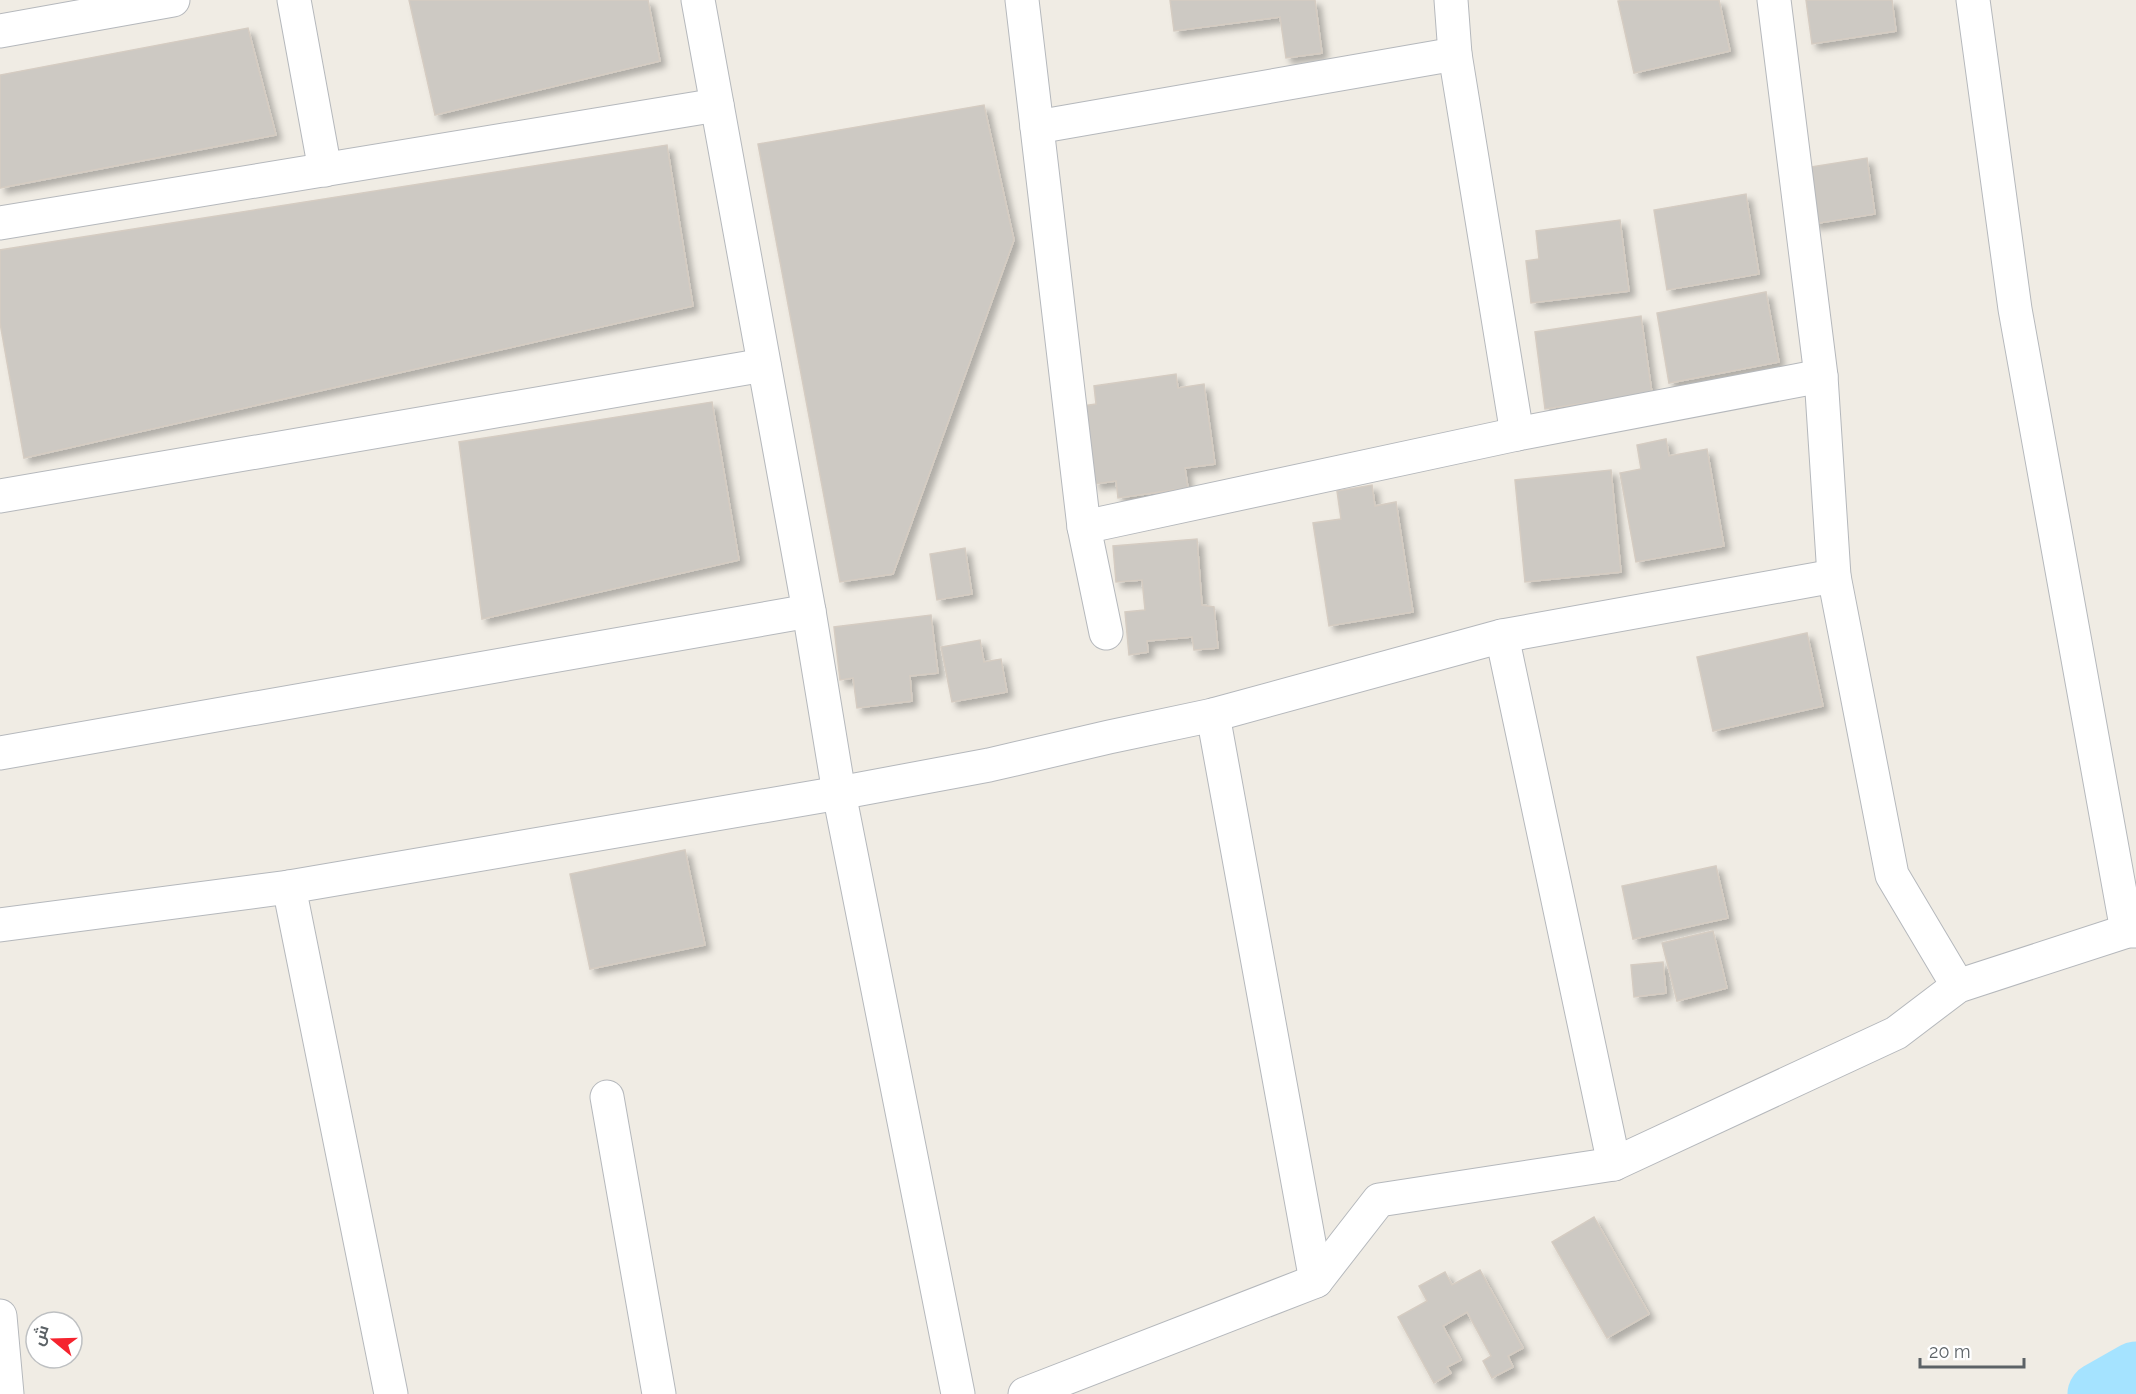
<svg xmlns="http://www.w3.org/2000/svg" width="2136" height="1394" font-family="Raleway,Cairo,sans-serif">
  <style>
    .lines { fill: none; stroke-linecap: round; stroke-linejoin: round }
    .river { stroke: #a5e3ff; stroke-width: 63 }
    .building { fill: #cdc9c3; stroke: #d5ccc2; stroke-width: 1.5; filter: url(#shadow) }
    .minor-casing { stroke: #b5b8bc; stroke-width: 35 }
    .minor { stroke: #fff; stroke-width: 33 }
  </style>
  <defs>
    <filter id="shadow"><feDropShadow dx="5.5" dy="5.5" stdDeviation="3" flood-color="#0004"/></filter>
  </defs>
  <rect width="100%" height="100%" fill="#f0ece4"/>
  <g class="lines">
    <polyline class="river" points="2099,1394 2136,1373"/>
  </g>
  <g class="building">
    <polygon points="409,0 648,0 660,61 435,115"/>
    <polygon points="1170,0 1315,0 1322,53 1286,58 1280,17 1174,31"/>
    <polygon points="1624,0 1719,0 1730,51 1634,73 1618,1"/>
    <polygon points="1806,0 1892,0 1896,31 1812,44"/>
    <polygon points="248,28 276,135 0,188 0,75"/>
    <polygon points="984,105 1014,240 893,574 840,582 758,144"/>
    <polygon points="667,145 693,306 24,458 0,323 0,250"/>
    <polygon points="1867,158 1875,214 1813,224 1804,168"/>
    <polygon points="1746,194 1759,274 1667,290 1654,210"/>
    <polygon points="1620,220 1629,291 1531,303 1526,261 1539,259 1536,231"/>
    <polygon points="1766,292 1779,362 1669,383 1657,313"/>
    <polygon points="1641,316 1652,393 1545,409 1535,332"/>
    <polygon points="1176,374 1178,388 1204,384 1215,464 1185,468 1188,488 1118,498 1116,481 1095,484 1083,406 1096,404 1094,386"/>
    <polygon points="712,402 739,560 482,619 459,442"/>
    <polygon points="1666,439 1669,456 1707,449 1724,546 1636,562 1620,473 1641,469 1637,445"/>
    <polygon points="1611,470 1621,572 1525,582 1515,480"/>
    <polygon points="1372,485 1375,506 1396,502 1413,612 1329,626 1313,523 1341,519 1337,491"/>
    <polygon points="1197,539 1202,605 1214,607 1218,648 1194,650 1192,637 1147,641 1148,652 1129,655 1125,612 1145,610 1142,580 1116,582 1113,546"/>
    <polygon points="965,548 972,594 937,600 930,554"/>
    <polygon points="931,615 938,673 910,676 912,701 857,708 853,678 840,680 834,627"/>
    <polygon points="1807,633 1823,706 1713,731 1697,657"/>
    <polygon points="980,640 984,662 1001,659 1007,692 952,702 941,647"/>
    <polygon points="685,850 705,945 590,969 570,874"/>
    <polygon points="1716,866 1728,918 1633,939 1622,886"/>
    <polygon points="1713,931 1727,988 1677,1001 1662,943"/>
    <polygon points="1663,962 1666,993 1634,997 1631,965"/>
    <polygon points="1594,1217 1649,1314 1607,1338 1552,1242"/>
    <polygon points="1480,1270 1523,1348 1508,1356 1513,1367 1492,1378 1483,1361 1491,1356 1467,1312 1443,1326 1461,1360 1447,1367 1451,1373 1434,1383 1398,1317 1427,1301 1419,1286 1445,1272 1452,1285"/>
  </g>
  <g class="lines">
    <defs>
      <g id="minor">
        <polyline points="294,0 325,170"/>
        <polyline points="698,0 809,611 839,793 958,1394"/>
        <polyline points="1022,0 1084,527 1106,633"/>
        <polyline points="1451,0 1455,54 1517,434"/>
        <polyline points="1774,0 1821,376 1834,576 1892,875 1958,986"/>
        <polyline points="1973,0 2015,309 2127,931"/>
        <polyline points="0,31 173,0"/>
        <polyline points="1037,127 1455,54"/>
        <polyline points="0,223 717,105"/>
        <polyline points="0,496 764,365"/>
        <polyline points="1084,527 1517,434 1821,376"/>
        <polyline points="1502,636 1614,1164"/>
        <polyline points="1213,715 1316,1281"/>
        <polyline points="0,753 809,611"/>
        <polyline points="289,887 391,1394"/>
        <polyline points="0,925 289,887 839,793 989,765 1109,737 1213,715 1502,636 1834,576"/>
        <polyline points="607,1097 659,1394"/>
        <polyline points="0,1316 7,1394"/>
        <polyline points="1025,1394 1316,1281 1379,1200 1614,1164 1896,1033 1958,986 2127,931 2136,931"/>
      </g>
    </defs>
    <use href="#minor" class="minor-casing"/>
    <use href="#minor" class="minor"/>
  </g>
  <g transform="translate(54 1340) rotate(289)"><circle r="28" fill="#ffffff" stroke="#bec0c2" stroke-width="1.5"/>
  <path d="M0-4.5L10 22L0 15L-10 22Z" fill="#f5242f"/>
  <text y="-9" font-size="16" font-weight="bold" text-anchor="middle" fill="#5c6266">ش</text>
  </g>
  <path d="M1920 1358v9h104v-9" fill="none" stroke="#5c6266" stroke-width="3"/>
  <text x="1929" y="1358" font-size="18" fill="#5c6266" stroke="#ffffff" stroke-width="4.5" paint-order="stroke">20 m</text>
</svg>
